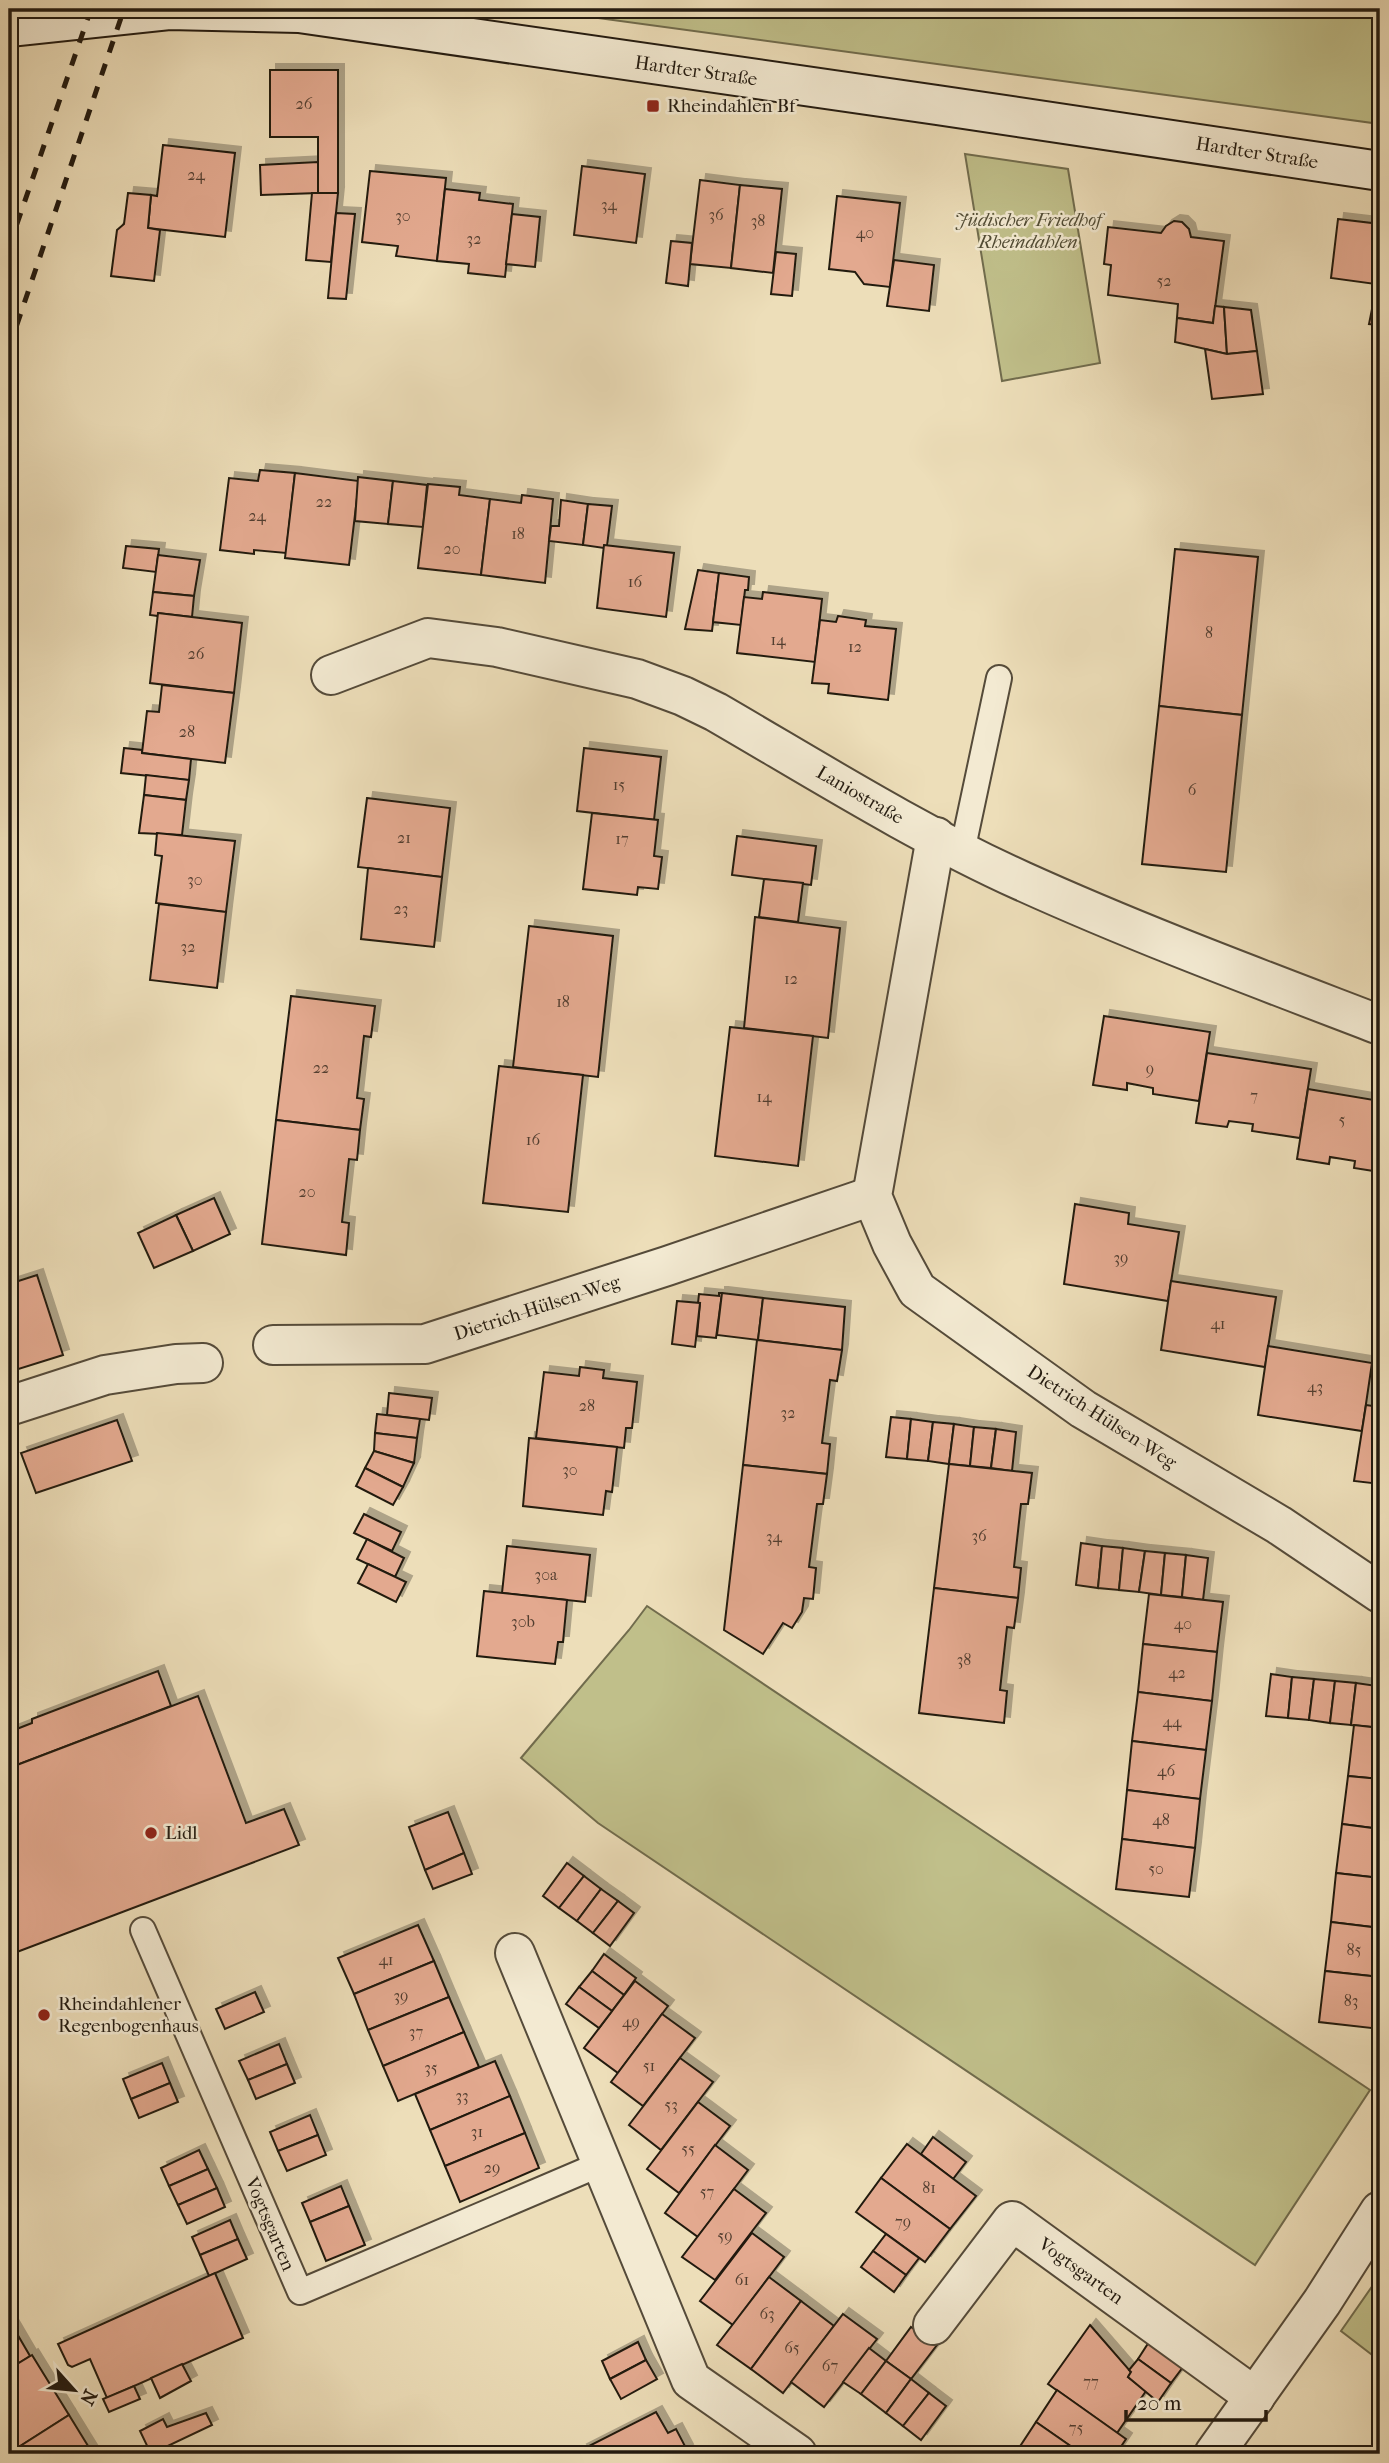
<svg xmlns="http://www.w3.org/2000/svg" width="1389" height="2463" font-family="'IM FELL French Canon',serif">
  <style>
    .green { fill: #c0bf8a; stroke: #716c4d; stroke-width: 2 }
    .building { fill: #e3a98f; stroke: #221a10; stroke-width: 2; filter: url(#shadow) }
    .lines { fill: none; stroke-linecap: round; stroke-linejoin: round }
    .lane-casing { stroke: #554b3a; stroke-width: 28 }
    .street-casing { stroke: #554b3a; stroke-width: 42 }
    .secondary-casing { stroke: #221a10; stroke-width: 42 }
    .lane { stroke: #f3ead2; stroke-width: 24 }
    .street { stroke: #f3ead2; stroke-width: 38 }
    .secondary { stroke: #f3ead2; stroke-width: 38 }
    .rail { stroke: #221a10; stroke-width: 5; stroke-dasharray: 12 12; stroke-linecap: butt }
    .poi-dot { fill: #8f2418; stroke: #f3ead2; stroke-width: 2.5 }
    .labels { text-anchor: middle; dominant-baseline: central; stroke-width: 5; stroke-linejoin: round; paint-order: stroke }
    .number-label { font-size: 16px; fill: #523e30 }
    .street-label { font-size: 19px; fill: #221a10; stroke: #f3ead2 }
    .poi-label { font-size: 19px; fill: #221a10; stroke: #f3ead2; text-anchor: start }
    .park-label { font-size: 19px; font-style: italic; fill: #514c35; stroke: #f3ead2 }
  </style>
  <defs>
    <filter id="shadow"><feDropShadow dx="6" dy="-6" stdDeviation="0" flood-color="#0004"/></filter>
  </defs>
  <rect width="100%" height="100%" fill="#eddeb9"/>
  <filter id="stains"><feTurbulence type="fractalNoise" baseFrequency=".00286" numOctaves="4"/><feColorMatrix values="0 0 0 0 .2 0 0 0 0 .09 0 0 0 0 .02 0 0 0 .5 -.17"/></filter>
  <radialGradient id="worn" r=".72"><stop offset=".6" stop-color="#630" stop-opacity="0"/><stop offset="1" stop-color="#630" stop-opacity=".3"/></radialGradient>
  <g class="green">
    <polygon points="531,9 1380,9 1380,124 532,9"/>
    <polygon points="965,154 1068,169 1100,363 1002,381"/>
    <polygon points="647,1606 1370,2090 1255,2265 598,1823 521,1758 629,1630"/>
    <polygon points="1380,2275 1380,2361 1341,2331"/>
  </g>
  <g class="building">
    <polygon points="270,70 338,70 338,193 318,193 318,137 270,137"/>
    <polygon points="163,145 235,153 225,237 148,228 151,195 157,196"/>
    <polygon points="318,162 318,193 261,195 260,165"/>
    <polygon points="582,166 645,174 636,243 574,235"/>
    <polygon points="370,171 446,178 437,261 396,256 398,246 362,242"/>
    <polygon points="700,180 740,185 731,268 690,264"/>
    <polygon points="740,185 782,189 773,273 731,268"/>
    <polygon points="445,189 480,193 479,200 513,204 505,277 468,273 469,264 437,261"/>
    <polygon points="128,193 151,195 148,228 160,230 154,281 111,276 117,230 124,224"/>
    <polygon points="312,193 338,193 331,262 306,260"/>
    <polygon points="837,196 900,203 890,287 864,284 855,272 829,269"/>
    <polygon points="336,213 355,214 346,299 328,298"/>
    <polygon points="512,214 540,217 535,267 506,264"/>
    <polygon points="1338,219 1380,224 1380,310 1373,309 1376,284 1331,278"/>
    <polygon points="1174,221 1182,222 1189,229 1191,237 1224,241 1213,323 1177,318 1178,304 1108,295 1111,265 1104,264 1108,227 1161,233 1166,226"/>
    <polygon points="671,241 692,243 688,286 666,283"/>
    <polygon points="776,252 796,254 792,296 771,294"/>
    <polygon points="894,260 934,265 929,311 887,306"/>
    <polygon points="1215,306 1224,307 1227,354 1175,342 1177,318 1213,323"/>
    <polygon points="1224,307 1251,310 1257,351 1227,354"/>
    <polygon points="1372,309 1380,310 1380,325 1369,324"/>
    <polygon points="1205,349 1227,354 1257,351 1263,394 1212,399"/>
    <polygon points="260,470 295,473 286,553 254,550 254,554 220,550 229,478 258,481"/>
    <polygon points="295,473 359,481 349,565 285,558"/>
    <polygon points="358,477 393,481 388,524 355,521"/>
    <polygon points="393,481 427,485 423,527 388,524"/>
    <polygon points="428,484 460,487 459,495 490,499 481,575 418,568"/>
    <polygon points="522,495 553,499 545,583 481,575 490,499 521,503"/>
    <polygon points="561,500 588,504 583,545 549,541 551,526 559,526"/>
    <polygon points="588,504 612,506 607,546 604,548 583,545"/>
    <polygon points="604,545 674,553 666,617 597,608"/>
    <polygon points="126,546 159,549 156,572 123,568"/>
    <polygon points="1175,549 1258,557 1242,715 1159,706"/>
    <polygon points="158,555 200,560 194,596 153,592"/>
    <polygon points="698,570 719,573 712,631 685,629"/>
    <polygon points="719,573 749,577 748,590 745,590 741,625 713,622"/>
    <polygon points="153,592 194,596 192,617 158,613 158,616 150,615"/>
    <polygon points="763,592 822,599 815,662 737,653 744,597 762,599"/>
    <polygon points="158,613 242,623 234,693 150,683"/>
    <polygon points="838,616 866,620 865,626 896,629 888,700 828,693 829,684 812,683 820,620 836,622"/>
    <polygon points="162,685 234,693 225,763 142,753 147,711 159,712"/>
    <polygon points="1159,706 1242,715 1226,872 1142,864"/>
    <polygon points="124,748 142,750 142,753 191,759 189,780 121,773"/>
    <polygon points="584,748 661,757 654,820 577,811"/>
    <polygon points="146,775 189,780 186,800 144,795"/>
    <polygon points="144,795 186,800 182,835 139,833"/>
    <polygon points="367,798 450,808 442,877 358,867"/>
    <polygon points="592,813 658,820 654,856 662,857 658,889 638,887 637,895 583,889"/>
    <polygon points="157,833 235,841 226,912 156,903 162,856 155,855"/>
    <polygon points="737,836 816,846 811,885 732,875"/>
    <polygon points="368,868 442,877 434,947 361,939"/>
    <polygon points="764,879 803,883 798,922 759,917"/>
    <polygon points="159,904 226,912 217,988 150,980"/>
    <polygon points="755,917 840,928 828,1038 744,1028"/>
    <polygon points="529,926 613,936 598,1077 513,1067"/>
    <polygon points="291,996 375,1006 371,1037 364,1036 357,1098 364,1099 360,1130 276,1120"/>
    <polygon points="1104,1016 1210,1032 1199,1101 1153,1094 1153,1088 1127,1083 1127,1090 1093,1085"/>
    <polygon points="730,1027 813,1036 798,1166 715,1156"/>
    <polygon points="1207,1053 1311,1069 1300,1138 1252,1131 1253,1124 1229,1121 1227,1127 1196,1123"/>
    <polygon points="499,1066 583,1075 568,1212 483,1203"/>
    <polygon points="1308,1089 1380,1101 1380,1172 1354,1168 1355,1161 1330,1157 1329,1164 1297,1159"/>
    <polygon points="276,1120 360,1130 357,1160 349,1159 342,1222 349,1223 346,1255 262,1244"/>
    <polygon points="214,1198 230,1234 193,1251 176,1215"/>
    <polygon points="1075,1204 1129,1213 1128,1224 1179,1232 1168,1301 1064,1284"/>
    <polygon points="176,1215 193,1251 154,1268 138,1233"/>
    <polygon points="37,1275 63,1355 9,1372 9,1284"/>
    <polygon points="1171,1281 1276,1297 1265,1367 1161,1350"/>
    <polygon points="719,1293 722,1293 716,1338 697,1336 700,1303 698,1303 699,1294 719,1296"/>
    <polygon points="722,1293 763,1298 758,1340 717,1335"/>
    <polygon points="763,1298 845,1307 842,1350 758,1340"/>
    <polygon points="677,1301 700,1303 695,1347 672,1344"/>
    <polygon points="757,1340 842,1350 837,1381 830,1380 822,1443 830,1444 827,1474 743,1465"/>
    <polygon points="1268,1346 1372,1363 1362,1431 1258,1415"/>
    <polygon points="580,1367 604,1370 603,1378 637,1382 632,1428 626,1428 624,1448 536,1438 544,1372 579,1376"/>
    <polygon points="389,1393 432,1398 429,1420 387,1415"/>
    <polygon points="1366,1405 1380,1407 1380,1484 1354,1481"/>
    <polygon points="377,1414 420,1419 417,1438 375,1433"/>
    <polygon points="891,1417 911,1419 907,1459 886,1457"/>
    <polygon points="911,1419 933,1422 928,1461 907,1459"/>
    <polygon points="117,1420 132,1461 36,1493 21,1453"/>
    <polygon points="933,1422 954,1424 949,1464 928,1461"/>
    <polygon points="954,1424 974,1427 970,1466 949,1464"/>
    <polygon points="974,1427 996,1429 991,1468 970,1466"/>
    <polygon points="996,1429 1016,1432 1012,1471 991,1468"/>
    <polygon points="375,1433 417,1438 414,1463 374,1451"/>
    <polygon points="529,1438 617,1447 612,1492 606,1491 603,1515 523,1506"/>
    <polygon points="374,1451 414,1463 403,1487 365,1468"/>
    <polygon points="949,1464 1032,1473 1028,1504 1021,1504 1014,1567 1021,1568 1018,1598 934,1588"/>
    <polygon points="743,1465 827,1474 823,1504 817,1504 809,1567 816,1568 813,1599 804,1598 802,1612 792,1628 783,1623 763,1654 724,1630"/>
    <polygon points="365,1468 403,1487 393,1505 356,1486"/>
    <polygon points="364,1514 401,1532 392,1551 354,1533"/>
    <polygon points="367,1539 404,1558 395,1577 357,1559"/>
    <polygon points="1081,1543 1102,1546 1098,1588 1076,1585"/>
    <polygon points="507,1546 590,1555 585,1602 502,1593"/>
    <polygon points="1102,1546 1123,1548 1119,1590 1098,1588"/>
    <polygon points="1123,1548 1145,1551 1139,1592 1119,1590"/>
    <polygon points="1145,1551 1165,1553 1161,1595 1139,1592"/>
    <polygon points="1165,1553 1186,1555 1182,1597 1161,1595"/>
    <polygon points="1186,1555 1208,1558 1203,1600 1182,1597"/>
    <polygon points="368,1564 406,1582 396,1602 358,1583"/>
    <polygon points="934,1588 1018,1598 1014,1628 1007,1627 1000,1690 1007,1691 1004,1723 919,1713"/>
    <polygon points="484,1591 567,1600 563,1642 558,1642 555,1664 477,1656"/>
    <polygon points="1149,1594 1223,1602 1217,1652 1143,1644"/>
    <polygon points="1143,1644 1217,1652 1212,1701 1138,1692"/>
    <polygon points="158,1671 171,1706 9,1768 9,1732 32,1723 32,1719"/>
    <polygon points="1271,1674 1292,1677 1288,1718 1266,1716"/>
    <polygon points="1292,1677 1314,1679 1309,1720 1288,1718"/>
    <polygon points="1314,1679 1335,1681 1330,1723 1309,1720"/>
    <polygon points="1335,1681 1356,1683 1351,1725 1330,1723"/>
    <polygon points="1356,1683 1377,1686 1372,1727 1351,1725"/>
    <polygon points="1377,1686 1380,1687 1380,1728 1372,1727"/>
    <polygon points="1138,1692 1212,1701 1206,1750 1132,1741"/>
    <polygon points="198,1696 246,1823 284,1809 299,1845 9,1955 9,1768"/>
    <polygon points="1354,1725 1380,1728 1380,1779 1348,1776"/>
    <polygon points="1132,1741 1206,1750 1200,1799 1127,1790"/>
    <polygon points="1348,1776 1380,1779 1380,1829 1342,1824"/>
    <polygon points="1127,1790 1200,1799 1195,1848 1122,1839"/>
    <polygon points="448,1812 464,1853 425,1870 409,1827"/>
    <polygon points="1342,1824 1380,1829 1380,1878 1336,1873"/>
    <polygon points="1122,1839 1195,1848 1189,1897 1116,1889"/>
    <polygon points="464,1853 472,1874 433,1889 425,1870"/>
    <polygon points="567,1863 584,1876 559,1908 543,1896"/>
    <polygon points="1336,1873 1380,1878 1380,1928 1331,1922"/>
    <polygon points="584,1876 601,1889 577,1921 559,1908"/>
    <polygon points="601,1889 618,1901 593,1933 577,1921"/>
    <polygon points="618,1901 634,1913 610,1946 593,1933"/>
    <polygon points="1331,1922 1380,1928 1380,1977 1325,1971"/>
    <polygon points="418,1925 434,1961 354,1994 338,1958"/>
    <polygon points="604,1954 636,1978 624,1995 592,1971"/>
    <polygon points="434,1961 449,1997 368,2030 354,1994"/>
    <polygon points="592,1971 624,1995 612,2011 579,1987"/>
    <polygon points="1325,1971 1380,1977 1380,2029 1319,2022"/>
    <polygon points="635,1981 668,2006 618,2073 584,2048"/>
    <polygon points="579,1987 612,2011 599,2028 566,2004"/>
    <polygon points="255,1992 264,2012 225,2029 216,2009"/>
    <polygon points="449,1997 464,2032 383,2066 368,2030"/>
    <polygon points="662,2014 695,2038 643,2106 611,2082"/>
    <polygon points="464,2032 479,2067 398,2101 383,2066"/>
    <polygon points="279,2044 287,2064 248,2080 239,2061"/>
    <polygon points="680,2058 713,2082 661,2150 629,2125"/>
    <polygon points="495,2061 510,2096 430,2130 415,2094"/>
    <polygon points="162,2063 170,2083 131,2099 123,2079"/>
    <polygon points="287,2064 295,2083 256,2099 248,2080"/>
    <polygon points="170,2083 178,2102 139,2118 131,2099"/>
    <polygon points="510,2096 525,2133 445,2166 430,2130"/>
    <polygon points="698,2102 730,2126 679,2193 647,2169"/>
    <polygon points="310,2115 318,2135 278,2151 270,2132"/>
    <polygon points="525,2133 539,2168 460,2202 445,2166"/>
    <polygon points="318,2135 326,2155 287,2171 278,2151"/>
    <polygon points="933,2137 966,2162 953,2179 921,2154"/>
    <polygon points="907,2144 976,2196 950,2229 881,2178"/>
    <polygon points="715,2145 748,2170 698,2237 665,2213"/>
    <polygon points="199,2150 208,2169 169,2186 161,2168"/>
    <polygon points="208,2169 217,2188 178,2205 169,2186"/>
    <polygon points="881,2178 950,2229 925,2262 856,2212"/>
    <polygon points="341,2186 349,2206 310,2222 302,2203"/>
    <polygon points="217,2188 225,2207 187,2224 178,2205"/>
    <polygon points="734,2189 766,2213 715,2280 682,2257"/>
    <polygon points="349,2206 365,2245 326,2261 310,2222"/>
    <polygon points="230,2220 238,2239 200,2255 192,2237"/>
    <polygon points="752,2233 784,2257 733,2325 700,2301"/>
    <polygon points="886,2234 919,2258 906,2275 873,2251"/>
    <polygon points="238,2239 247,2259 209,2276 200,2255"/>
    <polygon points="873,2251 906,2275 894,2292 861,2267"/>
    <polygon points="215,2273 243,2338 107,2398 90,2359 72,2367 68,2365 58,2344"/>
    <polygon points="769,2277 801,2301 751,2369 717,2345"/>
    <polygon points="801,2301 834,2326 783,2393 751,2369"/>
    <polygon points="843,2314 877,2339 824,2407 791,2382"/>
    <polygon points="9,2320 30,2356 9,2369"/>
    <polygon points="1090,2325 1131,2372 1128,2377 1146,2391 1117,2433 1048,2384"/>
    <polygon points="911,2327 937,2345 911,2379 886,2361"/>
    <polygon points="638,2342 646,2360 610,2379 602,2361"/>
    <polygon points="1149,2342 1183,2367 1171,2383 1138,2359"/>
    <polygon points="869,2348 886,2361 861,2394 843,2382"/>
    <polygon points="32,2355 69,2415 14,2450 9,2441 9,2369"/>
    <polygon points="1138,2359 1171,2383 1158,2402 1128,2377 1131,2372 1129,2370"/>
    <polygon points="646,2360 657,2379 621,2399 610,2379"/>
    <polygon points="886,2361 911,2379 886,2413 861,2394"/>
    <polygon points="182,2364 191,2381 160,2398 151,2378"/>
    <polygon points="911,2379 929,2393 903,2426 886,2413"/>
    <polygon points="134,2386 140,2399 109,2412 103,2399"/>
    <polygon points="1057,2390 1126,2439 1116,2454 1082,2454 1036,2422"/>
    <polygon points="929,2393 946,2406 921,2440 903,2426"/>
    <polygon points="656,2412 668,2433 676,2429 687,2450 679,2454 584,2454 581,2450"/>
    <polygon points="206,2413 212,2425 151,2454 140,2431 163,2419 167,2427"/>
    <polygon points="69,2415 93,2454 17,2454 14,2450"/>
    <polygon points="1036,2422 1082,2454 1015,2454"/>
  </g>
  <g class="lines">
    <defs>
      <g id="lane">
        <polyline points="962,852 999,678"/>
        <polyline points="143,1930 300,2292 603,2163"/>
      </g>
      <g id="street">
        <path d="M 331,675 L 428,638 L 497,647 L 637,679 L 683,696 L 716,712 C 816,770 916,833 1022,881 C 1139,934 1260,979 1380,1025"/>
        <polyline points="936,837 872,1196 892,1244 917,1290 1083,1409 1279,1525 1380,1593"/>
        <polyline points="273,1345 425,1344 667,1266 872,1196"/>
        <polyline points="9,1406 105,1375 176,1364 203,1363"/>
        <polyline points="515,1953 691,2380 797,2454"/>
        <polyline points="933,2325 1012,2221 1255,2397"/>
        <polyline points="1214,2454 1322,2302 1380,2211"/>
      </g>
      <polyline id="secondary" points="9,27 169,10 299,13 937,105 1380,171"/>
    </defs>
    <use href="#lane" class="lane-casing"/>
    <use href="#street" class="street-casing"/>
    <use href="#secondary" class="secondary-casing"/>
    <use href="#lane" class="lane"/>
    <use href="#street" class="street"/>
    <use href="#secondary" class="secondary"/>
    <g class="rail">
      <polyline points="9,247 91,9"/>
      <polyline points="9,348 124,9"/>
    </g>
  </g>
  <g class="poi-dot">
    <rect x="646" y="99" width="14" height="14" rx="3.5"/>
    <circle cx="151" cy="1833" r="7"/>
    <circle cx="44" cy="2015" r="7"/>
  </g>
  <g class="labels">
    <g class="number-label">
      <text x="304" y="103">26</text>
      <text x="196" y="174">24</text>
      <text x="609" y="204">34</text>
      <text x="716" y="214">36</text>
      <text x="403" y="215">30</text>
      <text x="758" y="220">38</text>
      <text x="865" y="232">40</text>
      <text x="474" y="238">32</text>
      <text x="1164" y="280">52</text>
      <text x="324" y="501">22</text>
      <text x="257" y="515">24</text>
      <text x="518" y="533">18</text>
      <text x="452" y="548">20</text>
      <text x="635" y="581">16</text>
      <text x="1209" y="632">8</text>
      <text x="778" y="639">14</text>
      <text x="855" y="646">12</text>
      <text x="196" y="653">26</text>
      <text x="187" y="731">28</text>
      <text x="619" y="784">15</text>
      <text x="1192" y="789">6</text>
      <text x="404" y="837">21</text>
      <text x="622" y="838">17</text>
      <text x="195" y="879">30</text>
      <text x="401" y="908">23</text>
      <text x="188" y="946">32</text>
      <text x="791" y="978">12</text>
      <text x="563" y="1001">18</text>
      <text x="321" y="1067">22</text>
      <text x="1150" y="1068">9</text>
      <text x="1254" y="1095">7</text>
      <text x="764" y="1096">14</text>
      <text x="1342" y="1119">5</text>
      <text x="533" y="1139">16</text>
      <text x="307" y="1191">20</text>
      <text x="1121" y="1257">39</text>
      <text x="1218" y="1323">41</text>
      <text x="1315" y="1386">43</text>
      <text x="587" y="1405">28</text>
      <text x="788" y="1412">32</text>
      <text x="570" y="1469">30</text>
      <text x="979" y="1535">36</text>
      <text x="774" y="1536">34</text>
      <text x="546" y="1574">30a</text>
      <text x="523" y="1621">30b</text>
      <text x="1183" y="1623">40</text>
      <text x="964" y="1659">38</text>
      <text x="1177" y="1672">42</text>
      <text x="1172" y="1721">44</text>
      <text x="1166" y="1770">46</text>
      <text x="1161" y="1819">48</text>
      <text x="1156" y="1868">50</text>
      <text x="1354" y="1949">85</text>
      <text x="386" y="1959">41</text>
      <text x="401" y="1995">39</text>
      <text x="1351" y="2000">83</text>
      <text x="631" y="2021">49</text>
      <text x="416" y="2031">37</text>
      <text x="649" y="2065">51</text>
      <text x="431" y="2067">35</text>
      <text x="462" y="2095">33</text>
      <text x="671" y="2104">53</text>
      <text x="477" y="2131">31</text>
      <text x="688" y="2148">55</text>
      <text x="492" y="2167">29</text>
      <text x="929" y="2187">81</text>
      <text x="707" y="2191">57</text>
      <text x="903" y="2221">79</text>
      <text x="725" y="2235">59</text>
      <text x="742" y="2279">61</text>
      <text x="767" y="2313">63</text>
      <text x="792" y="2347">65</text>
      <text x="830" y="2365">67</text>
      <text x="1091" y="2381">77</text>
      <text x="1076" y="2427">75</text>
    </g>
    <g class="street-label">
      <text transform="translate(696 71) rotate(8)">Hardter Straße</text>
      <text transform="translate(1257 153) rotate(9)">Hardter Straße</text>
      <text transform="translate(860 795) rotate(30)">Laniostraße</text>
      <text transform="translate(537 1308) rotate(-18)">Dietrich-Hülsen-Weg</text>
      <text transform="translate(1102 1417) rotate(33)">Dietrich-Hülsen-Weg</text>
      <text transform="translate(270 2224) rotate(67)">Vogtsgarten</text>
      <text transform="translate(1081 2271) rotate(36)">Vogtsgarten</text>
    </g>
    <g class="poi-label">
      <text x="667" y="106">Rheindahlen Bf</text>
      <text x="165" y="1833">Lidl</text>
      <text x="58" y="2004">Rheindahlener<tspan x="58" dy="22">Regenbogenhaus</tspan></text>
    </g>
    <g class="park-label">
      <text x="1028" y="220">Jüdischer Friedhof<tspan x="1028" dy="22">Rheindahlen</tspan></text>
    </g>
  </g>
  <rect width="1389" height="2463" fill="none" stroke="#eddeb9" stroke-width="35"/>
  <rect x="10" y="10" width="1368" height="2442" fill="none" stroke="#221a10" stroke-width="3.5"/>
  <rect x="18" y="18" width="1354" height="2428" fill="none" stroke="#221a10" stroke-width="2"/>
  <g transform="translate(74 2390) rotate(117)" stroke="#f3ead2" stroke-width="5" paint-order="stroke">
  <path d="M0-5L12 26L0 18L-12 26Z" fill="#221a10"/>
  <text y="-10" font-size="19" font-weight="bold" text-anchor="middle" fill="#221a10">N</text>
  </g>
  <path d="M1126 2410v10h140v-10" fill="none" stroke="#221a10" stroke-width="3.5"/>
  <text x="1137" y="2410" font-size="21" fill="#221a10" stroke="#f3ead2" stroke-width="5" paint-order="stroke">20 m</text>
  <rect width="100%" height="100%" filter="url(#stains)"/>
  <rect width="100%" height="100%" fill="url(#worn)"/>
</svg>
